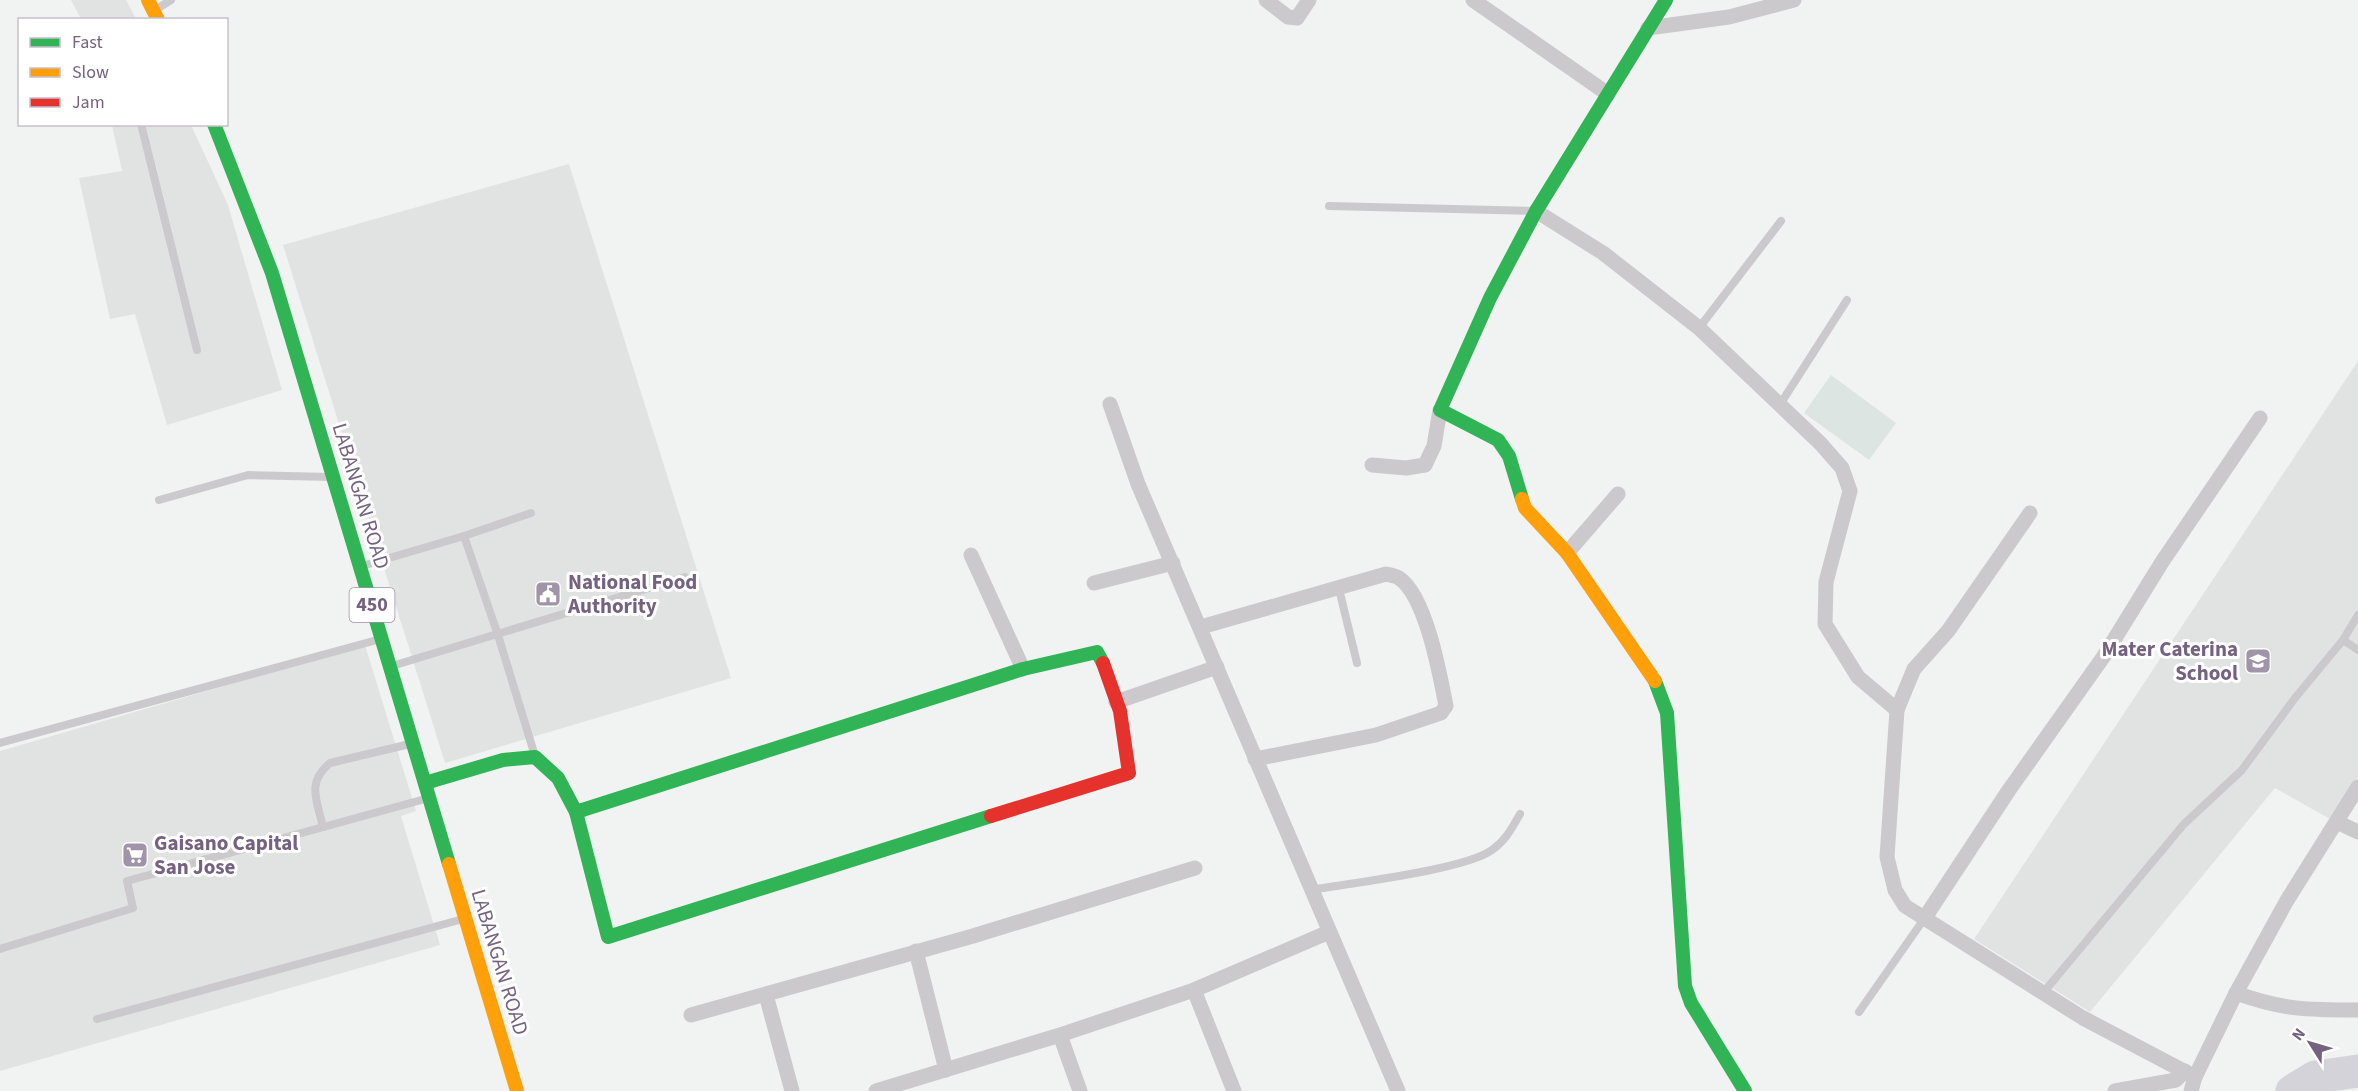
<svg xmlns="http://www.w3.org/2000/svg" width="2358" height="1091" font-family="'Source Sans 3',sans-serif">
  <style>
    .built { fill: #e1e3e3 }
    .green { fill: #dde5e2 }
    .lines { fill: none; stroke-linecap: round; stroke-linejoin: round }
    .river { stroke: #d5d3da; stroke-width: 33 }
    .lane { stroke: #cbc9cc; stroke-width: 8 }
    .street { stroke: #cbc9cc; stroke-width: 15 }
    .fast { stroke: #30b455; stroke-width: 14 }
    .slow { stroke: #ff9f0a; stroke-width: 14 }
    .jam { stroke: #e5322d; stroke-width: 14 }
    .labels { text-anchor: middle; dominant-baseline: central; stroke-width: 6; stroke-linejoin: round; paint-order: stroke }
    .shield { fill: #fff; stroke: #9e91a7; stroke-width: 1.5 }
    .shield-label { font-size: 20px; font-weight: bold; fill: #756281 }
    .street-label { font-size: 21px; fill: #756281; stroke: #fff }
    .poi-label { font-size: 21px; font-weight: bold; fill: #756281; stroke: #fff; text-anchor: start }
  </style>
  <rect width="100%" height="100%" fill="#f0f3f1"/>
  <g class="built">
    <polygon points="71,0 126,0 136,19 81,19"/>
    <polygon points="112,125 191,125 228,205 282,390 167,425 135,314 110,319 79,178 122,171"/>
    <polygon points="569,164 731,678 445,763 283,245"/>
    <polygon points="2358,361 2358,777 2332,820 2275,788 2090,1012 1974,939"/>
    <polygon points="365,645 416,811 401,816 440,945 0,1071 0,751"/>
  </g>
  <polygon class="green" points="1831,375 1896,423 1869,460 1804,413"/>
  <g class="lines">
    <polyline class="river" points="2292,1091 2315,1077 2358,1071"/>
    <g class="lane">
      <polyline points="155,10 171,0"/>
      <polyline points="141,124 197,350"/>
      <polyline points="1329,206 1532,211"/>
      <polyline points="1699,328 1781,221"/>
      <polyline points="1779,406 1847,300"/>
      <polyline points="159,500 248,475 331,477"/>
      <polyline points="531,513 464,536 498,635 535,756"/>
      <polyline points="362,566 464,536"/>
      <polyline points="1339,589 1357,663"/>
      <polyline points="2343,640 2358,650"/>
      <polyline points="392,666 685,577"/>
      <polyline points="0,743 377,640"/>
      <path d="M 323,827 C 317,800 306,783 330,763 L 410,744"/>
      <path d="M 1311,890 C 1350,883 1464,870 1492,850 C 1506,840 1512,828 1520,814"/>
      <polyline points="0,949 133,908 127,881 425,799"/>
      <polyline points="2043,993 2184,824 2242,770 2295,698 2343,640 2358,615"/>
      <polyline points="1859,1012 1924,919"/>
      <polyline points="97,1019 463,919"/>
    </g>
    <g class="street">
      <polyline points="1266,0 1288,17 1297,18 1309,0"/>
      <polyline points="1473,0 1608,94"/>
      <polyline points="1648,28 1729,17 1794,0"/>
      <polyline points="1536,211 1603,253 1699,328 1820,443 1842,468 1850,491 1826,582 1825,624 1858,677 1897,710"/>
      <polyline points="1110,404 1138,484 1398,1091"/>
      <polyline points="1372,465 1406,468 1425,465 1434,446 1440,410"/>
      <polyline points="2030,513 1948,631 1914,669 1897,710 1887,857 1895,890 1905,906 2083,1018 2195,1077"/>
      <polyline points="1567,553 1618,494"/>
      <polyline points="971,555 1023,669"/>
      <polyline points="1094,583 1173,563"/>
      <path d="M 1201,627 L 1386,574 C 1390,575 1396,576 1399,578 C 1426,596 1440,675 1446,706 L 1441,713 L 1376,735 L 1255,759"/>
      <polyline points="1116,702 1217,667"/>
      <polyline points="2337,822 2358,832"/>
      <polyline points="1924,919 2009,790 2104,656 2162,562 2260,418"/>
      <polyline points="916,951 946,1070"/>
      <polyline points="1194,990 1234,1091"/>
      <path d="M 2236,993 C 2283,1010 2308,1010 2358,1010"/>
      <polyline points="766,995 792,1091"/>
      <polyline points="691,1015 973,936 1195,868"/>
      <polyline points="1060,1035 1080,1091"/>
      <polyline points="876,1091 1060,1035 1194,990 1329,932"/>
      <polyline points="2115,1091 2176,1080 2185,1071"/>
      <polyline points="2191,1091 2195,1077 2236,993 2286,902 2358,787"/>
    </g>
    <g class="fast">
      <polyline points="214,124 272,273 449,864"/>
      <polyline points="1522,499 1509,456 1498,440 1440,410 1490,298 1536,211 1666,0"/>
      <polyline points="1655,681 1667,713 1685,986 1691,1003 1745,1091"/>
      <polyline points="425,783 503,760 535,757 558,778 576,812 608,937 991,816"/>
      <polyline points="576,812 1023,669 1097,652 1103,663"/>
    </g>
    <g class="slow">
      <polyline points="148,0 158,20"/>
      <polyline points="1522,499 1525,508 1567,553 1655,681"/>
      <polyline points="449,864 517,1091"/>
    </g>
    <polyline class="jam" points="991,816 1129,773 1120,711 1103,663"/>
  </g>
  <defs>
    <symbol id="civic-square" viewBox="-11 -11 22 22"><rect x="-9" y="-9" width="18" height="18" rx="4" fill="#a095a8" stroke="#fff"/><path d="M-.6-6.5H3V-4.5H.6V-3L4-1V1h2V6H-6V1h2V-1L-.6-3ZM-1.2 2.5V6h2.4V2.5Z" fill="#fff"/></symbol>
    <symbol id="school-square" viewBox="-11 -11 22 22"><rect x="-9" y="-9" width="18" height="18" rx="4" fill="#a095a8" stroke="#fff"/><path d="M0-5L7-2L0 1L-7-2ZM-4 1L0 2.5L4 1V4Q0 6-4 4Z" fill="#fff"/></symbol>
    <symbol id="supermarket-square" viewBox="-11 -11 22 22"><rect x="-9" y="-9" width="18" height="18" rx="4" fill="#a095a8" stroke="#fff"/><path d="M-6-5.5h2.5l.6 2H6L4.5 2H-2.5L-4.4-4H-6ZM-1.5 3.2a1.3 1.3 0 1 0 .1 0ZM3 3.2a1.3 1.3 0 1 0 .1 0Z" fill="#fff"/></symbol>
  </defs>
  <g fill-rule="evenodd">
    <use href="#civic-square" x="533" y="579" width="30" height="30"/>
    <use href="#school-square" x="2243" y="646" width="30" height="30"/>
    <use href="#supermarket-square" x="120" y="840" width="30" height="30"/>
  </g>
  <g class="labels">
    <rect class="shield" x="349.5" y="588" width="45" height="34" rx="4.5"/>
    <g class="shield-label">
      <text x="372" y="605">450</text>
    </g>
    <g class="street-label">
      <text transform="translate(361 496) rotate(73)">LABANGAN ROAD</text>
      <text transform="translate(500 962) rotate(73)">LABANGAN ROAD</text>
    </g>
    <g class="poi-label">
      <text x="568" y="582">National Food<tspan x="568" dy="24">Authority</tspan></text>
      <text x="2238" y="649" text-anchor="end">Mater Caterina<tspan x="2238" dy="24">School</tspan></text>
      <text x="154" y="843">Gaisano Capital<tspan x="154" dy="24">San Jose</tspan></text>
    </g>
  </g>
  <rect x="18" y="18" width="210" height="108" fill="#ffffff" stroke="#c8c0cd" stroke-width="1.5"/>
  <rect x="30" y="38" width="30" height="9" fill="#30b455" stroke="#c8c0cd" stroke-width="1.5"/>
  <text x="72" y="48" font-size="18" fill="#756281">Fast</text>
  <rect x="30" y="68" width="30" height="9" fill="#ff9f0a" stroke="#c8c0cd" stroke-width="1.5"/>
  <text x="72" y="78" font-size="18" fill="#756281">Slow</text>
  <rect x="30" y="98" width="30" height="9" fill="#e5322d" stroke="#c8c0cd" stroke-width="1.5"/>
  <text x="72" y="108" font-size="18" fill="#756281">Jam</text>
  <g transform="translate(2310 1043) rotate(307)" stroke="#ffffff" stroke-width="4.5" paint-order="stroke">
  <path d="M0-4.5L10 22L0 15L-10 22Z" fill="#756281"/>
  <text y="-9" font-size="16" font-weight="bold" text-anchor="middle" fill="#756281">N</text>
  </g>
</svg>
